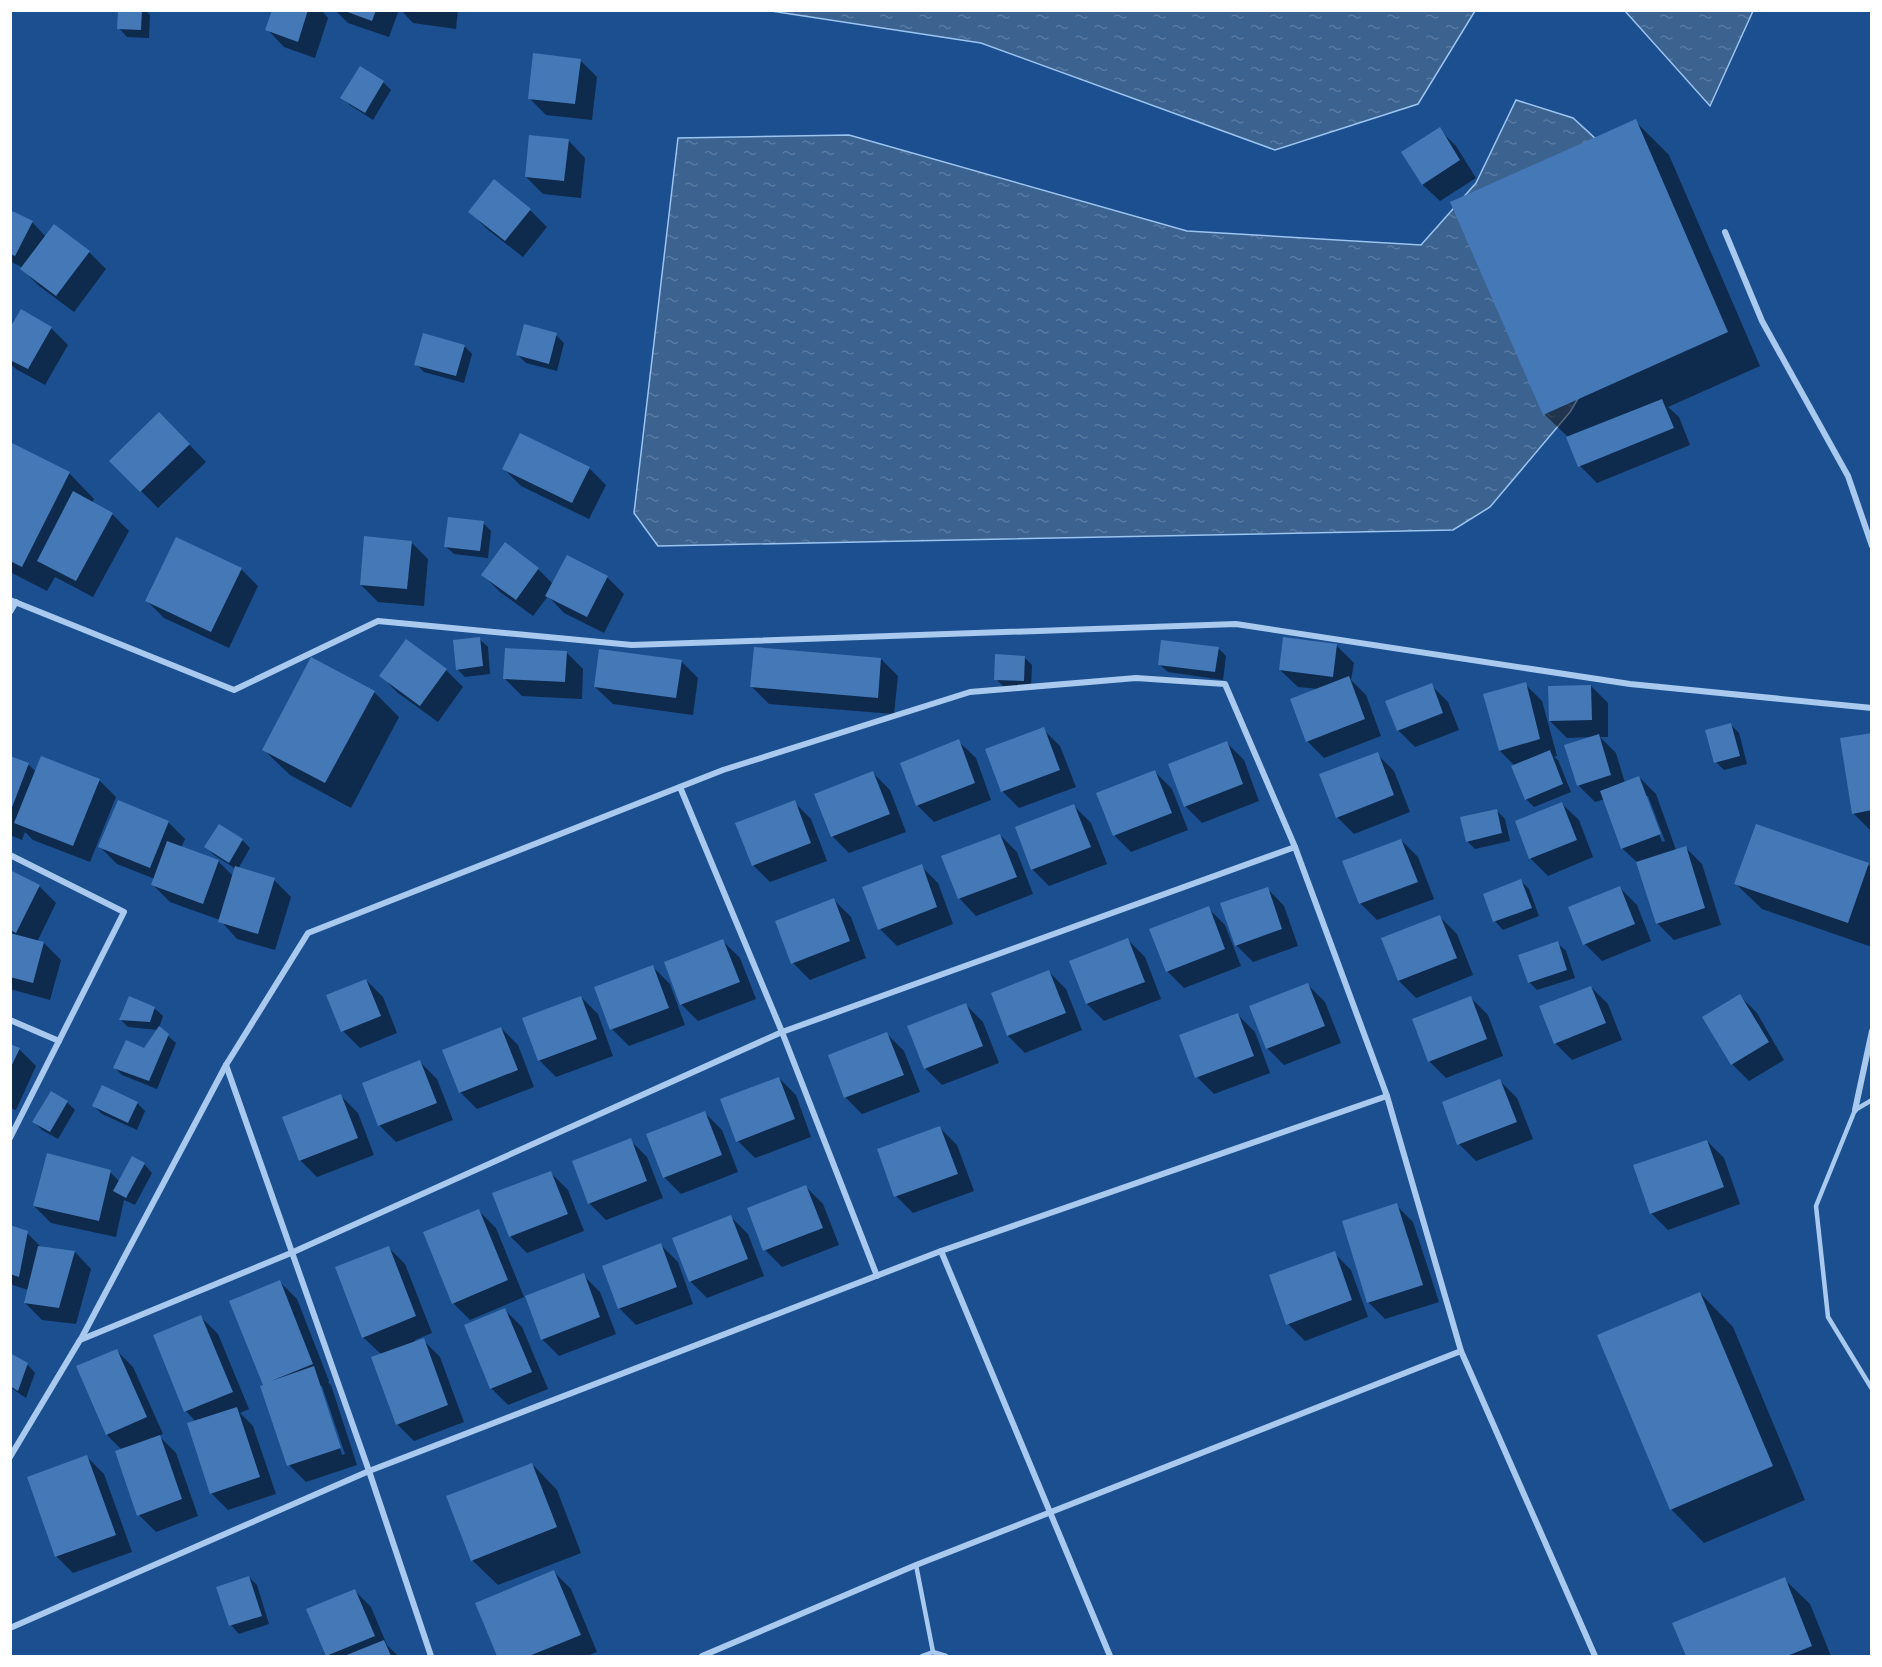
<svg xmlns="http://www.w3.org/2000/svg" width="1882" height="1667" font-family="Figtree,sans-serif">
  <style>
    .water { fill: url(#water-ripples); stroke: #9cc4f0; stroke-width: 1.5 }
    .shadow { fill: #0007; fill-rule: evenodd }
    .building { fill: #4478b7 }
    .lines { fill: none; stroke-linecap: round; stroke-linejoin: round }
    .service { stroke: #a9c9ee; stroke-width: 4.5 }
    .minor { stroke: #a9c9ee; stroke-width: 6 }
  </style>
  <defs>
    <pattern id="water-ripples" width="26" height="14" patternUnits="userSpaceOnUse" patternTransform="scale(1.5)"><rect width="26" height="14" fill="#3c6290"/><path d="M2 4q2-2 4 0t4 0M15 11q2-2 4 0t4 0" fill="none" stroke="#597aa1"/></pattern>
  </defs>
  <rect width="100%" height="100%" fill="#1b4f8f"/>
  <g class="water">
    <polygon points="771,11 1475,11 1418,104 1275,150 981,43"/>
    <polygon points="1625,11 1753,11 1710,106"/>
    <polygon points="1516,100 1573,118 1647,186 1641,293 1570,412 1490,507 1453,530 658,546 634,513 678,138 849,135 1187,231 1421,245 1476,183"/>
  </g>
  <g class="shadow">
    <polygon points="119,10 145,10 150,15 149,38 127,37 119,28"/>
    <polygon points="274,10 321,10 328,18 315,58 284,47 267,29"/>
    <polygon points="335,10 399,10 389,37 348,23"/>
    <polygon points="401,10 458,10 456,29 413,23"/>
    <polygon points="580,60 597,77 592,120 546,115 529,98"/>
    <polygon points="383,82 391,90 373,120 350,105 342,97"/>
    <polygon points="1635,121 1669,155 1760,366 1668,407 1679,417 1690,445 1597,483 1580,466 1568,437 1544,414"/>
    <polygon points="1439,129 1456,146 1476,178 1440,201 1423,185 1403,152"/>
    <polygon points="568,140 585,158 581,198 543,194 526,177"/>
    <polygon points="530,210 547,227 523,257 487,229 470,212"/>
    <polygon points="10,211 32,222 46,237 54,226 89,252 106,269 74,312 39,286 22,269 23,268 10,261"/>
    <polygon points="51,328 68,345 45,385 16,369 10,364 10,331"/>
    <polygon points="556,335 564,343 557,371 526,363 518,355"/>
    <polygon points="464,346 472,354 464,383 424,372 416,364"/>
    <polygon points="176,431 206,462 158,508 111,461"/>
    <polygon points="10,444 69,473 94,499 92,503 112,514 129,531 93,597 55,577 47,591 10,572"/>
    <polygon points="589,468 606,485 589,519 521,486 504,469"/>
    <polygon points="483,523 491,531 488,558 454,554 445,546"/>
    <polygon points="411,542 428,559 424,606 378,602 361,585"/>
    <polygon points="241,569 258,586 229,648 164,618 147,601"/>
    <polygon points="538,569 553,584 607,577 624,594 604,633 564,613 548,596 533,616 500,592 483,575"/>
    <polygon points="479,639 488,647 490,674 465,677 457,669"/>
    <polygon points="1337,646 1354,663 1351,680 1366,695 1381,736 1324,758 1307,741 1319,689 1298,687 1280,670"/>
    <polygon points="1218,648 1226,656 1223,680 1168,672 1159,664"/>
    <polygon points="566,652 583,669 582,699 522,696 505,679"/>
    <polygon points="1024,657 1032,665 1031,688 1004,687 996,679"/>
    <polygon points="881,659 898,676 894,714 769,704 752,687"/>
    <polygon points="681,661 698,678 693,715 613,704 595,687"/>
    <polygon points="446,670 463,687 438,722 398,693 381,676"/>
    <polygon points="1525,684 1542,701 1557,756 1554,757 1558,760 1571,792 1534,807 1526,799 1515,766 1500,751"/>
    <polygon points="1431,685 1448,702 1459,730 1415,747 1398,730"/>
    <path d="M 1591,686 L 1608,703 L 1608,737 L 1600,737 L 1616,753 L 1625,783 L 1639,777 L 1656,794 L 1676,850 L 1685,847 L 1702,864 L 1721,925 L 1674,940 L 1657,923 L 1639,864 L 1622,848 L 1605,799 L 1595,802 L 1578,785 L 1591,737 L 1567,738 L 1550,721 ZM 1645,796 L 1648,796 L 1665,841 L 1662,842 Z"/>
    <polygon points="374,692 399,717 351,808 290,775 264,750"/>
    <polygon points="1731,725 1739,733 1747,764 1724,770 1716,762"/>
    <polygon points="1043,729 1060,746 1076,787 1019,808 1002,791"/>
    <polygon points="1872,734 1872,830 1870,830 1853,813"/>
    <polygon points="958,741 976,758 991,800 934,822 917,805"/>
    <polygon points="1227,743 1244,760 1259,801 1202,823 1185,806"/>
    <polygon points="1377,754 1394,771 1410,812 1354,834 1337,817"/>
    <polygon points="10,757 28,764 36,772 99,780 116,797 90,862 33,840 25,832 22,840 10,835"/>
    <polygon points="1155,772 1172,789 1188,830 1131,852 1114,835"/>
    <polygon points="873,773 890,790 906,832 849,853 832,836"/>
    <polygon points="794,802 811,819 827,861 770,882 753,865"/>
    <polygon points="1562,804 1579,820 1593,857 1548,876 1531,859 1516,822"/>
    <polygon points="1074,806 1091,823 1107,864 1049,886 1032,869"/>
    <polygon points="1497,811 1505,819 1510,841 1475,849 1467,841"/>
    <polygon points="168,822 185,839 181,848 218,861 233,876 236,869 214,855 206,847 242,840 250,848 238,869 274,880 291,897 275,950 237,939 220,920 170,902 153,885 155,879 117,864 100,847"/>
    <polygon points="1757,826 1869,865 1872,868 1872,947 1762,909 1736,884"/>
    <polygon points="1000,835 1017,852 1033,894 976,916 959,898"/>
    <polygon points="1401,840 1418,857 1434,899 1377,920 1360,903"/>
    <polygon points="921,866 938,883 953,924 897,946 880,929"/>
    <polygon points="10,872 39,886 56,903 37,942 44,943 61,960 50,1000 10,989"/>
    <polygon points="1521,881 1529,889 1539,916 1503,930 1495,921 1485,895"/>
    <polygon points="1267,888 1284,906 1298,946 1253,962 1236,945"/>
    <polygon points="1620,888 1637,905 1651,941 1602,961 1585,944"/>
    <polygon points="834,900 851,917 866,958 810,980 793,963"/>
    <polygon points="1208,908 1225,925 1241,966 1184,988 1167,971"/>
    <polygon points="1440,917 1457,934 1473,975 1416,998 1399,981 1383,939"/>
    <polygon points="1128,940 1145,957 1161,999 1104,1021 1087,1004"/>
    <polygon points="723,941 740,958 756,999 698,1021 681,1004"/>
    <polygon points="1557,943 1566,951 1575,978 1537,990 1529,982"/>
    <polygon points="653,967 670,984 685,1025 629,1046 612,1029"/>
    <polygon points="1049,972 1066,989 1082,1030 1025,1053 1008,1036"/>
    <polygon points="366,980 383,997 397,1033 360,1048 343,1031"/>
    <polygon points="1308,985 1325,1002 1341,1043 1284,1065 1267,1048"/>
    <polygon points="1591,987 1608,1004 1622,1040 1572,1060 1555,1043"/>
    <polygon points="1740,996 1757,1013 1784,1060 1749,1081 1732,1064 1704,1018"/>
    <polygon points="581,997 598,1014 613,1056 556,1077 539,1060"/>
    <polygon points="1471,998 1488,1015 1503,1056 1446,1078 1429,1061"/>
    <polygon points="966,1005 983,1022 999,1063 942,1085 925,1068"/>
    <polygon points="154,1008 163,1016 159,1028 176,1043 157,1089 122,1075 114,1067 144,1049 158,1030 128,1027 120,1019"/>
    <polygon points="1238,1015 1255,1032 1270,1073 1214,1094 1197,1077 1181,1036"/>
    <polygon points="501,1028 518,1045 534,1087 477,1109 460,1092"/>
    <polygon points="887,1034 904,1051 920,1092 862,1114 845,1097"/>
    <polygon points="10,1045 19,1049 36,1066 16,1110 10,1108"/>
    <polygon points="420,1062 437,1079 453,1120 396,1142 379,1125"/>
    <polygon points="779,1078 796,1095 811,1137 755,1158 738,1141"/>
    <polygon points="1500,1081 1517,1098 1533,1139 1476,1161 1459,1144"/>
    <polygon points="51,1093 67,1102 75,1110 58,1139 42,1130 34,1122"/>
    <polygon points="341,1096 358,1113 374,1155 317,1177 300,1160"/>
    <polygon points="137,1103 145,1111 137,1130 102,1114 94,1106"/>
    <polygon points="705,1113 722,1130 738,1172 681,1194 664,1177"/>
    <polygon points="940,1128 957,1145 974,1191 913,1213 896,1196"/>
    <polygon points="630,1140 647,1157 663,1198 606,1220 589,1203"/>
    <polygon points="1707,1141 1724,1158 1740,1204 1668,1230 1651,1213"/>
    <polygon points="132,1158 144,1164 152,1173 135,1205 124,1200 116,1237 51,1223 34,1206 110,1172 119,1181"/>
    <polygon points="551,1173 568,1190 584,1231 527,1253 510,1236"/>
    <polygon points="806,1187 823,1204 839,1245 782,1267 765,1250"/>
    <polygon points="1396,1205 1413,1222 1439,1302 1385,1319 1368,1302"/>
    <polygon points="479,1211 496,1228 524,1297 470,1320 453,1303"/>
    <polygon points="731,1217 748,1234 764,1276 707,1298 690,1281"/>
    <polygon points="10,1227 27,1233 43,1249 75,1252 91,1269 76,1324 42,1320 25,1303 28,1290 10,1284"/>
    <polygon points="661,1245 678,1262 693,1304 636,1325 619,1308"/>
    <polygon points="388,1247 405,1264 432,1333 415,1340 416,1343 423,1340 440,1357 464,1422 414,1441 397,1424 382,1355 363,1337"/>
    <polygon points="1334,1253 1351,1270 1368,1317 1305,1341 1288,1324"/>
    <polygon points="583,1275 600,1292 616,1334 559,1356 542,1339"/>
    <path d="M 280,1282 L 297,1299 L 329,1381 L 328,1382 L 331,1385 L 357,1465 L 306,1482 L 289,1465 L 265,1386 ZM 319,1386 L 322,1386 L 345,1454 L 342,1455 Z"/>
    <polygon points="1700,1293 1733,1327 1805,1500 1704,1543 1671,1509"/>
    <polygon points="505,1310 522,1327 548,1389 508,1405 491,1388"/>
    <polygon points="201,1317 218,1334 249,1409 240,1413 253,1426 276,1494 228,1510 211,1493 196,1422 186,1411"/>
    <polygon points="116,1350 133,1367 163,1434 159,1436 176,1453 198,1516 156,1532 139,1515 122,1450 107,1435"/>
    <polygon points="10,1355 27,1364 35,1373 26,1398 10,1387"/>
    <polygon points="87,1457 104,1474 132,1552 73,1573 56,1556"/>
    <polygon points="532,1464 557,1490 581,1553 498,1585 472,1560"/>
    <polygon points="554,1572 571,1589 597,1652 587,1656 498,1656 477,1604"/>
    <polygon points="249,1577 257,1585 269,1624 239,1634 231,1625"/>
    <polygon points="1784,1579 1810,1604 1831,1656 1687,1656 1674,1624"/>
    <polygon points="354,1590 371,1607 387,1645 398,1656 327,1656"/>
  </g>
  <g class="building">
    <polygon points="118,10 142,10 141,30 117,29"/>
    <polygon points="272,10 308,10 298,42 265,30"/>
    <polygon points="342,10 376,10 372,21"/>
    <polygon points="533,53 581,59 575,104 528,99"/>
    <polygon points="360,66 384,81 365,113 340,98"/>
    <polygon points="1636,119 1728,332 1543,415 1450,202"/>
    <polygon points="1440,127 1460,160 1422,185 1401,152"/>
    <polygon points="529,135 569,139 564,181 525,177"/>
    <polygon points="494,179 531,209 505,241 468,212"/>
    <polygon points="10,210 33,221 15,256 10,254"/>
    <polygon points="54,224 90,251 56,296 20,269"/>
    <polygon points="21,309 52,327 28,369 10,360 10,328"/>
    <polygon points="524,324 557,333 549,364 516,355"/>
    <polygon points="423,333 465,345 456,376 414,365"/>
    <polygon points="1662,399 1674,428 1578,467 1566,437"/>
    <polygon points="159,412 190,444 140,492 109,461"/>
    <polygon points="520,433 590,467 572,503 502,469"/>
    <polygon points="10,442 70,472 22,567 10,561"/>
    <polygon points="73,491 113,513 76,581 37,561"/>
    <polygon points="448,517 484,521 480,551 444,547"/>
    <polygon points="364,536 412,541 407,589 360,585"/>
    <polygon points="176,537 242,568 211,632 145,601"/>
    <polygon points="505,542 539,568 516,600 481,575"/>
    <polygon points="567,555 608,576 587,617 545,596"/>
    <polygon points="480,637 483,666 456,670 453,640"/>
    <polygon points="1283,637 1337,644 1333,677 1279,670"/>
    <polygon points="406,639 447,669 420,706 379,676"/>
    <polygon points="1161,640 1219,647 1215,672 1158,665"/>
    <polygon points="754,647 881,658 878,698 750,687"/>
    <polygon points="505,648 567,651 565,682 503,679"/>
    <polygon points="599,649 682,660 676,698 594,687"/>
    <polygon points="995,654 1025,656 1024,681 994,680"/>
    <polygon points="311,657 375,691 325,783 262,750"/>
    <polygon points="1349,676 1365,719 1306,742 1290,699"/>
    <polygon points="1526,682 1540,739 1499,751 1483,694"/>
    <polygon points="1432,683 1443,713 1397,731 1385,701"/>
    <polygon points="1591,685 1592,720 1549,721 1548,686"/>
    <polygon points="1731,723 1740,756 1714,763 1705,730"/>
    <polygon points="1044,727 1060,770 1001,792 985,749"/>
    <polygon points="1872,733 1872,810 1852,814 1840,738"/>
    <polygon points="1599,734 1611,775 1577,786 1564,745"/>
    <polygon points="959,739 975,783 916,806 900,763"/>
    <polygon points="1227,741 1243,784 1184,807 1168,764"/>
    <polygon points="1550,750 1563,784 1525,800 1511,766"/>
    <polygon points="1378,752 1394,795 1336,818 1319,774"/>
    <polygon points="10,756 29,763 11,810 10,810"/>
    <polygon points="41,756 100,779 73,846 14,823"/>
    <polygon points="1155,770 1172,813 1113,836 1096,793"/>
    <polygon points="873,771 890,814 831,837 814,794"/>
    <polygon points="1639,776 1661,834 1621,849 1600,791"/>
    <polygon points="118,800 169,821 150,868 98,847"/>
    <polygon points="795,800 811,843 752,866 735,823"/>
    <polygon points="1562,802 1577,840 1529,859 1515,821"/>
    <polygon points="1074,804 1091,847 1031,870 1015,827"/>
    <polygon points="1497,809 1502,833 1466,842 1460,817"/>
    <polygon points="219,824 243,839 229,863 204,847"/>
    <polygon points="1756,824 1869,863 1848,923 1734,884"/>
    <polygon points="1000,834 1017,877 958,899 941,856"/>
    <polygon points="1401,839 1418,882 1359,904 1342,861"/>
    <polygon points="167,841 219,860 203,904 151,885"/>
    <polygon points="1686,846 1705,908 1656,924 1636,862"/>
    <polygon points="922,864 937,907 878,930 862,887"/>
    <polygon points="235,866 275,878 258,934 218,922"/>
    <polygon points="10,870 40,885 16,933 10,930"/>
    <polygon points="1521,879 1532,908 1493,922 1483,894"/>
    <polygon points="1620,886 1635,924 1583,945 1568,907"/>
    <polygon points="1268,887 1282,929 1235,946 1220,903"/>
    <polygon points="834,898 850,941 791,964 775,921"/>
    <polygon points="1209,906 1225,949 1166,972 1149,929"/>
    <polygon points="1440,915 1457,958 1398,981 1381,938"/>
    <polygon points="10,933 44,942 33,983 10,977"/>
    <polygon points="1128,938 1145,982 1086,1004 1069,961"/>
    <polygon points="723,939 740,982 680,1005 664,962"/>
    <polygon points="1558,941 1567,970 1528,983 1518,955"/>
    <polygon points="653,965 669,1008 610,1030 594,987"/>
    <polygon points="1049,970 1066,1013 1007,1036 991,993"/>
    <polygon points="366,979 381,1016 341,1032 326,995"/>
    <polygon points="1308,983 1325,1026 1266,1049 1249,1006"/>
    <polygon points="1591,986 1606,1023 1554,1044 1539,1006"/>
    <polygon points="1740,994 1769,1042 1731,1065 1702,1017"/>
    <polygon points="129,996 155,1007 150,1022 119,1020"/>
    <polygon points="581,996 597,1039 538,1061 522,1018"/>
    <polygon points="1471,996 1487,1039 1428,1062 1412,1019"/>
    <polygon points="966,1003 983,1046 924,1069 907,1026"/>
    <polygon points="1238,1013 1254,1056 1195,1078 1179,1035"/>
    <polygon points="159,1026 169,1034 149,1081 113,1068 126,1040 144,1048"/>
    <polygon points="501,1027 518,1070 459,1093 442,1050"/>
    <polygon points="887,1032 904,1075 844,1098 828,1055"/>
    <polygon points="10,1044 20,1048 10,1069"/>
    <polygon points="420,1060 437,1103 378,1126 362,1083"/>
    <polygon points="779,1077 795,1119 736,1142 720,1099"/>
    <polygon points="1500,1079 1517,1122 1457,1145 1442,1102"/>
    <polygon points="102,1085 138,1102 128,1123 92,1106"/>
    <polygon points="51,1091 68,1101 50,1132 32,1122"/>
    <polygon points="341,1094 358,1138 299,1161 282,1117"/>
    <polygon points="705,1111 722,1155 663,1178 646,1134"/>
    <polygon points="940,1126 958,1174 894,1197 877,1149"/>
    <polygon points="631,1138 647,1181 588,1204 572,1161"/>
    <polygon points="1707,1140 1724,1187 1650,1214 1633,1165"/>
    <polygon points="47,1153 111,1170 99,1221 33,1206"/>
    <polygon points="132,1156 145,1163 126,1198 113,1191"/>
    <polygon points="551,1171 568,1214 509,1237 492,1193"/>
    <polygon points="806,1185 823,1228 763,1251 747,1208"/>
    <polygon points="1397,1203 1423,1285 1367,1303 1342,1221"/>
    <polygon points="479,1209 508,1280 452,1304 423,1232"/>
    <polygon points="731,1215 748,1259 689,1282 672,1238"/>
    <polygon points="10,1225 28,1231 19,1277 10,1274"/>
    <polygon points="661,1243 677,1287 618,1309 602,1266"/>
    <polygon points="38,1246 75,1251 59,1308 24,1303"/>
    <polygon points="389,1246 416,1316 362,1338 335,1267"/>
    <polygon points="1335,1251 1352,1300 1286,1325 1269,1275"/>
    <polygon points="584,1273 600,1317 541,1340 525,1296"/>
    <polygon points="280,1280 313,1364 271,1381 314,1366 341,1448 287,1466 260,1386 263,1385 229,1301"/>
    <polygon points="1700,1292 1773,1466 1670,1510 1597,1335"/>
    <polygon points="505,1308 532,1372 490,1389 464,1325"/>
    <polygon points="201,1315 233,1392 184,1412 153,1335"/>
    <polygon points="424,1338 448,1405 396,1425 371,1357"/>
    <polygon points="117,1349 147,1417 106,1435 76,1366"/>
    <polygon points="10,1353 28,1363 18,1391 10,1386"/>
    <polygon points="237,1407 260,1477 210,1494 187,1423"/>
    <polygon points="160,1435 182,1499 137,1516 115,1451"/>
    <polygon points="87,1455 116,1535 55,1557 27,1477"/>
    <polygon points="532,1463 557,1527 471,1561 446,1496"/>
    <polygon points="554,1570 581,1635 529,1656 497,1656 475,1603"/>
    <polygon points="249,1576 262,1616 229,1626 216,1587"/>
    <polygon points="1785,1577 1812,1646 1787,1656 1686,1656 1672,1623"/>
    <polygon points="355,1589 375,1636 326,1656 306,1609"/>
    <polygon points="384,1640 391,1656 344,1656"/>
  </g>
  <g class="lines">
    <g class="service">
      <polyline points="1872,1100 1855,1110 1816,1206 1828,1317 1872,1389"/>
      <polyline points="916,1565 933,1652"/>
      <polyline points="922,1656 933,1652 946,1656"/>
    </g>
    <g class="minor">
      <polyline points="1725,232 1762,321 1848,476 1872,546"/>
      <polyline points="10,600 234,690 378,621 632,645 1236,624 1630,684 1872,708"/>
      <polyline points="10,612 16,602"/>
      <polyline points="680,787 782,1032 877,1276"/>
      <polyline points="10,855 124,912 10,1138"/>
      <polyline points="10,1020 59,1041"/>
      <polyline points="226,1065 369,1471 431,1656"/>
      <polyline points="1855,1110 1872,1031"/>
      <polyline points="941,1251 1110,1656"/>
      <polyline points="81,1339 226,1065 308,933 723,770 970,692 1136,678 1225,684 1295,847"/>
      <polyline points="10,1457 80,1340 291,1253 782,1032 1295,847 1387,1096 1461,1351 1595,1656"/>
      <polyline points="10,1628 369,1471 941,1251 1387,1096"/>
      <polyline points="702,1656 916,1565 1461,1351"/>
    </g>
  </g>
  <rect width="1882" height="1667" fill="none" stroke="#ffffff" stroke-width="24"/>
</svg>
